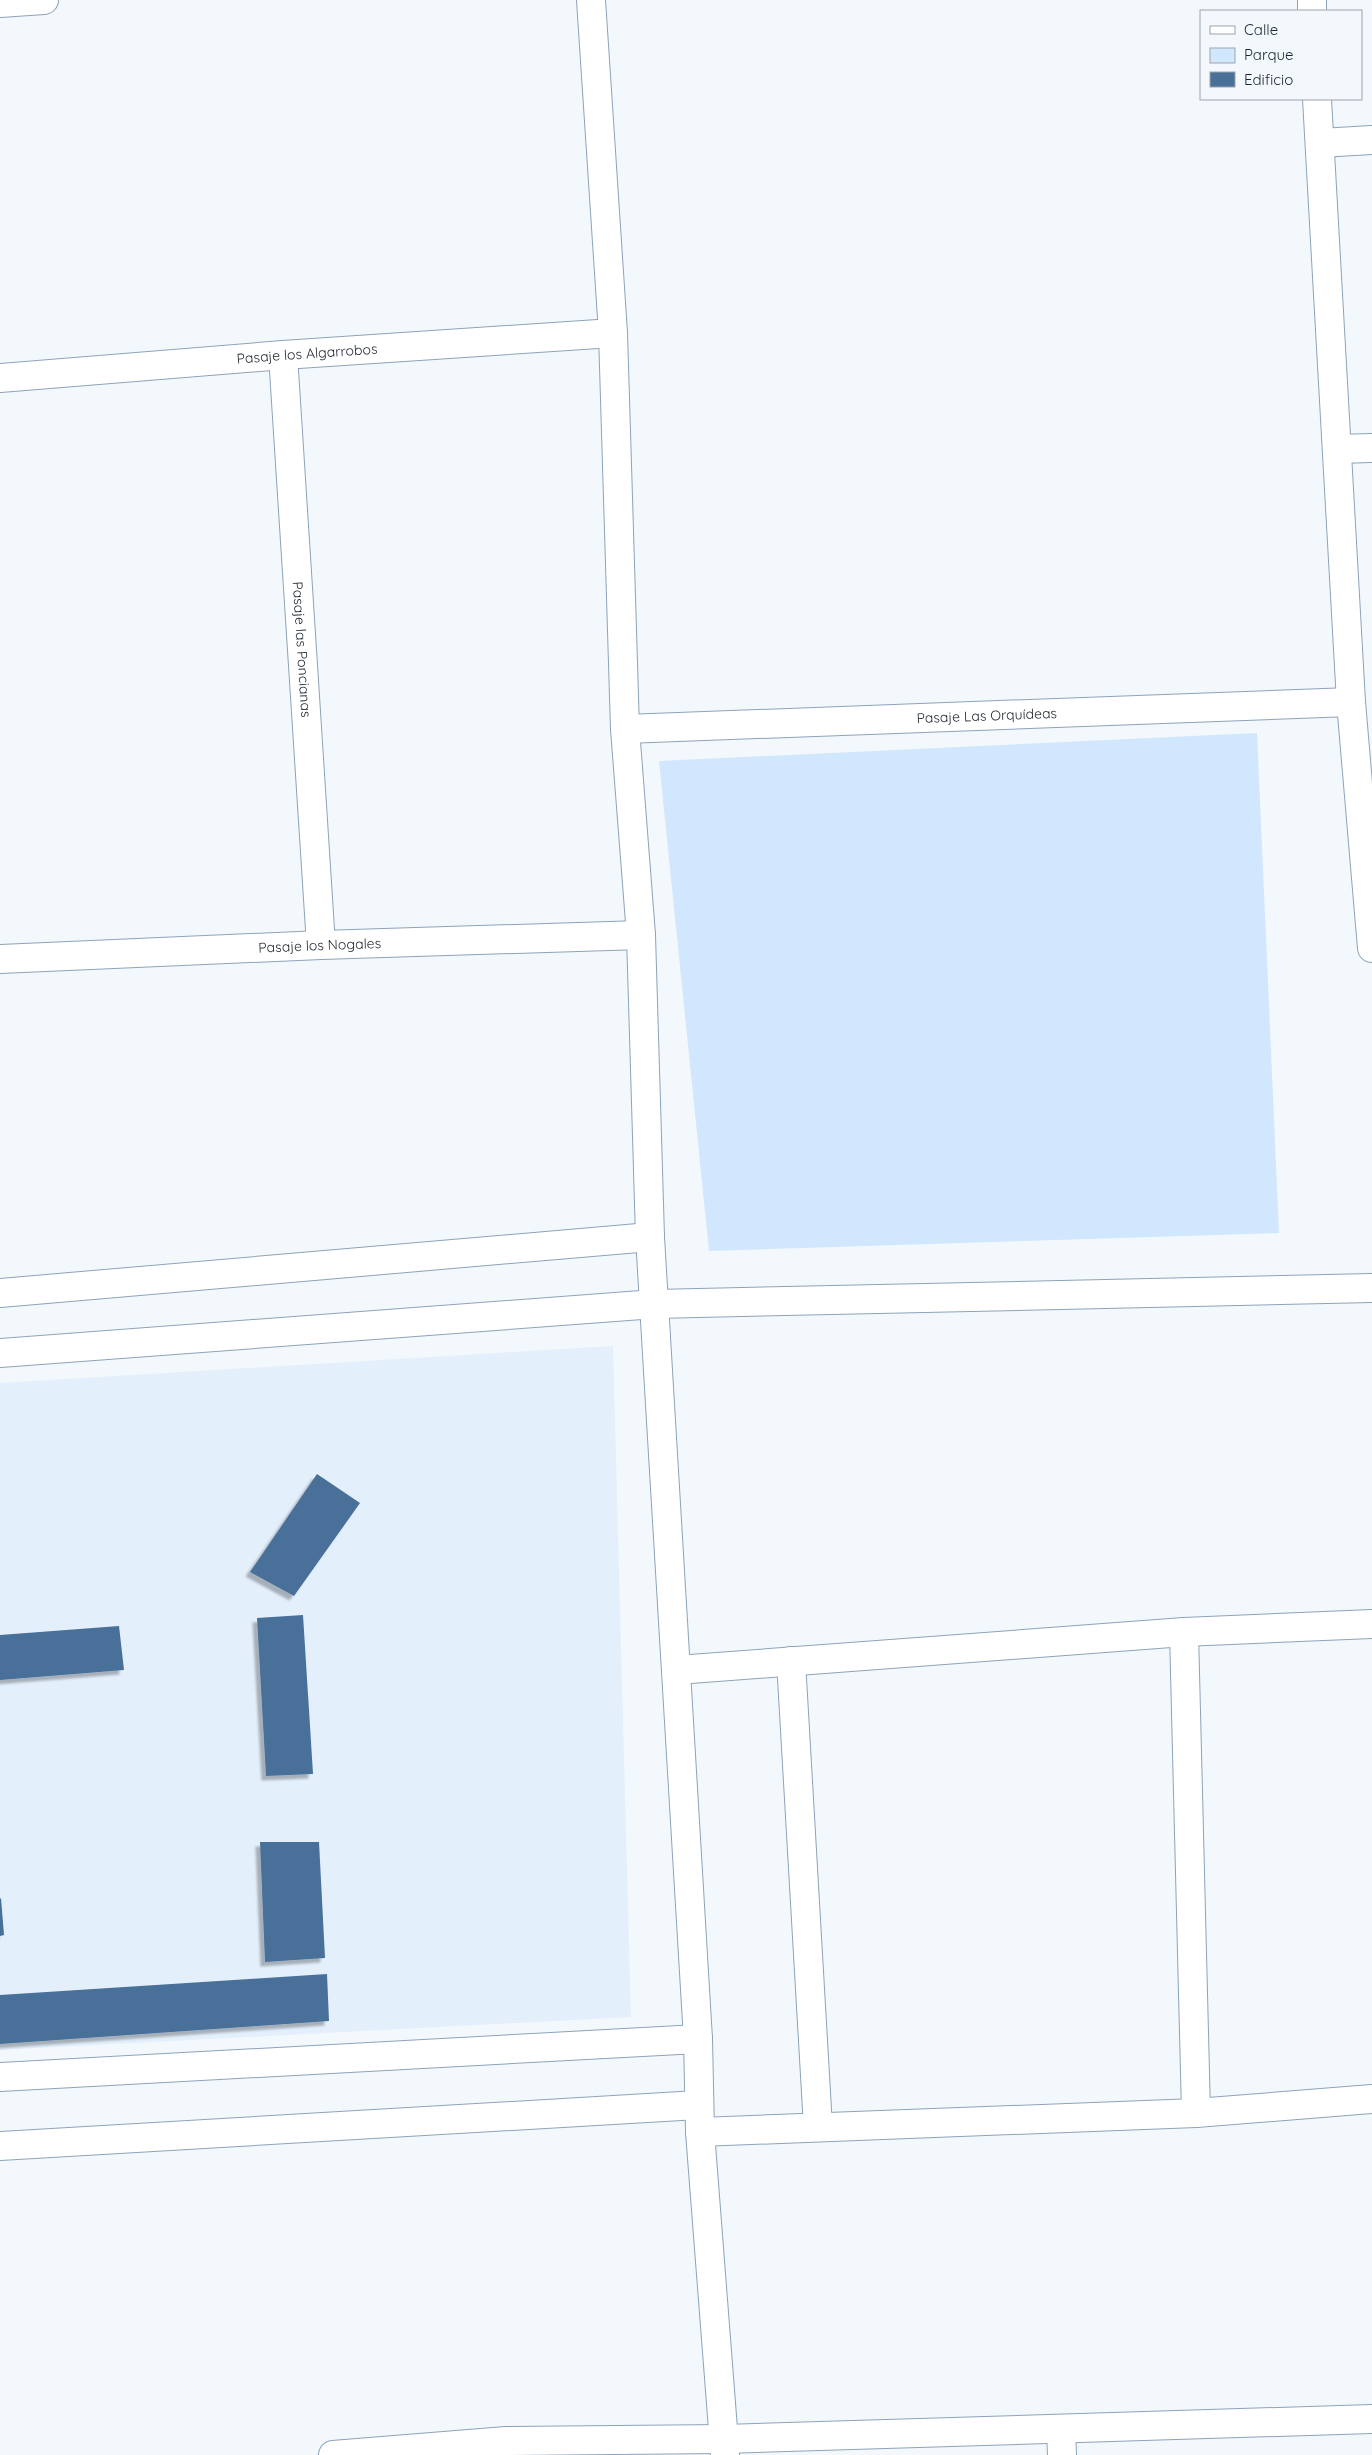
<svg xmlns="http://www.w3.org/2000/svg" width="1372" height="2455" font-family="Quicksand,sans-serif">
  <style>
    .built { fill: #e3effb }
    .green { fill: #d1e7fe }
    .building { fill: #497098; filter: url(#shadow) }
    .lines { fill: none; stroke-linecap: round; stroke-linejoin: round }
    .minor-casing { stroke: #8da3ba; stroke-width: 30 }
    .minor { stroke: #fff; stroke-width: 28 }
    .labels { text-anchor: middle; dominant-baseline: central; stroke-width: 5; stroke-linejoin: round; paint-order: stroke }
    .street-label { font-size: 14px; fill: #1c242d; stroke: #f3f8fd }
  </style>
  <defs>
    <filter id="shadow"><feDropShadow dx="-4.5" dy="4.5" stdDeviation="1" flood-color="#0004"/></filter>
  </defs>
  <rect width="100%" height="100%" fill="#f3f8fd"/>
  <polygon class="built" points="613,1346 631,2017 0,2050 0,1383"/>
  <polygon class="green" points="1257,733 1279,1233 709,1251 659,761"/>
  <g class="building">
    <polygon points="317,1474 360,1503 294,1596 250,1572"/>
    <polygon points="303,1615 313,1774 266,1776 257,1618"/>
    <polygon points="119,1626 124,1670 0,1680 0,1635"/>
    <polygon points="260,1842 319,1842 325,1958 265,1962"/>
    <polygon points="1,1898 4,1935 0,1936 0,1899"/>
    <polygon points="327,1974 329,2021 0,2044 0,1995"/>
  </g>
  <g class="lines">
    <defs>
      <g id="minor">
        <polyline points="591,0 613,333 625,729 641,935 650,1237 698,2039 700,2132 725,2455"/>
        <polyline points="1312,0 1312,11"/>
        <polyline points="0,3 44,0"/>
        <polyline points="1317,99 1351,702 1372,948"/>
        <polyline points="1320,143 1372,140"/>
        <path id="s1" d="M 283,355 L 321,945"/>
        <path id="s2" d="M 0,378 L 283,355 L 613,333"/>
        <polyline points="1337,449 1372,448"/>
        <path id="s3" d="M 625,729 L 1351,702"/>
        <path id="s4" d="M 0,959 L 321,945 L 641,935"/>
        <polyline points="0,1293 650,1237"/>
        <polyline points="0,1353 655,1304 1372,1288"/>
        <polyline points="1184,1632 1196,2113"/>
        <polyline points="791,1661 818,2127"/>
        <polyline points="677,1670 1184,1632 1372,1624"/>
        <polyline points="0,2077 698,2039"/>
        <polyline points="700,2132 1196,2113 1372,2099"/>
        <polyline points="0,2146 698,2105"/>
        <polyline points="1061,2430 1062,2455"/>
        <polyline points="333,2455 506,2441 724,2439 1372,2419"/>
      </g>
    </defs>
    <use href="#minor" class="minor-casing"/>
    <use href="#minor" class="minor"/>
  </g>
  <g class="labels">
    <g class="street-label">
      <text stroke="none"><textPath href="#s2" startOffset="308">Pasaje los Algarrobos</textPath></text>
      <text stroke="none"><textPath href="#s1" startOffset="295">Pasaje las Poncianas</textPath></text>
      <text stroke="none"><textPath href="#s3" startOffset="362">Pasaje Las Orquídeas</textPath></text>
      <text stroke="none"><textPath href="#s4" startOffset="320">Pasaje los Nogales</textPath></text>
    </g>
  </g>
  <rect x="1200" y="10" width="162" height="90" fill="#f3f8fd" stroke="#9da3aa"/>
  <rect x="1210" y="26" width="25" height="8" fill="#ffffff" stroke="#9da3aa"/>
  <text x="1244" y="35" font-size="15" fill="#1c242d">Calle</text>
  <rect x="1210" y="48" width="25" height="15" fill="#d1e7fe" stroke="#9da3aa"/>
  <text x="1244" y="60" font-size="15" fill="#1c242d">Parque</text>
  <rect x="1210" y="72" width="25" height="15" fill="#497098" stroke="#9da3aa"/>
  <text x="1244" y="85" font-size="15" fill="#1c242d">Edificio</text>
</svg>
